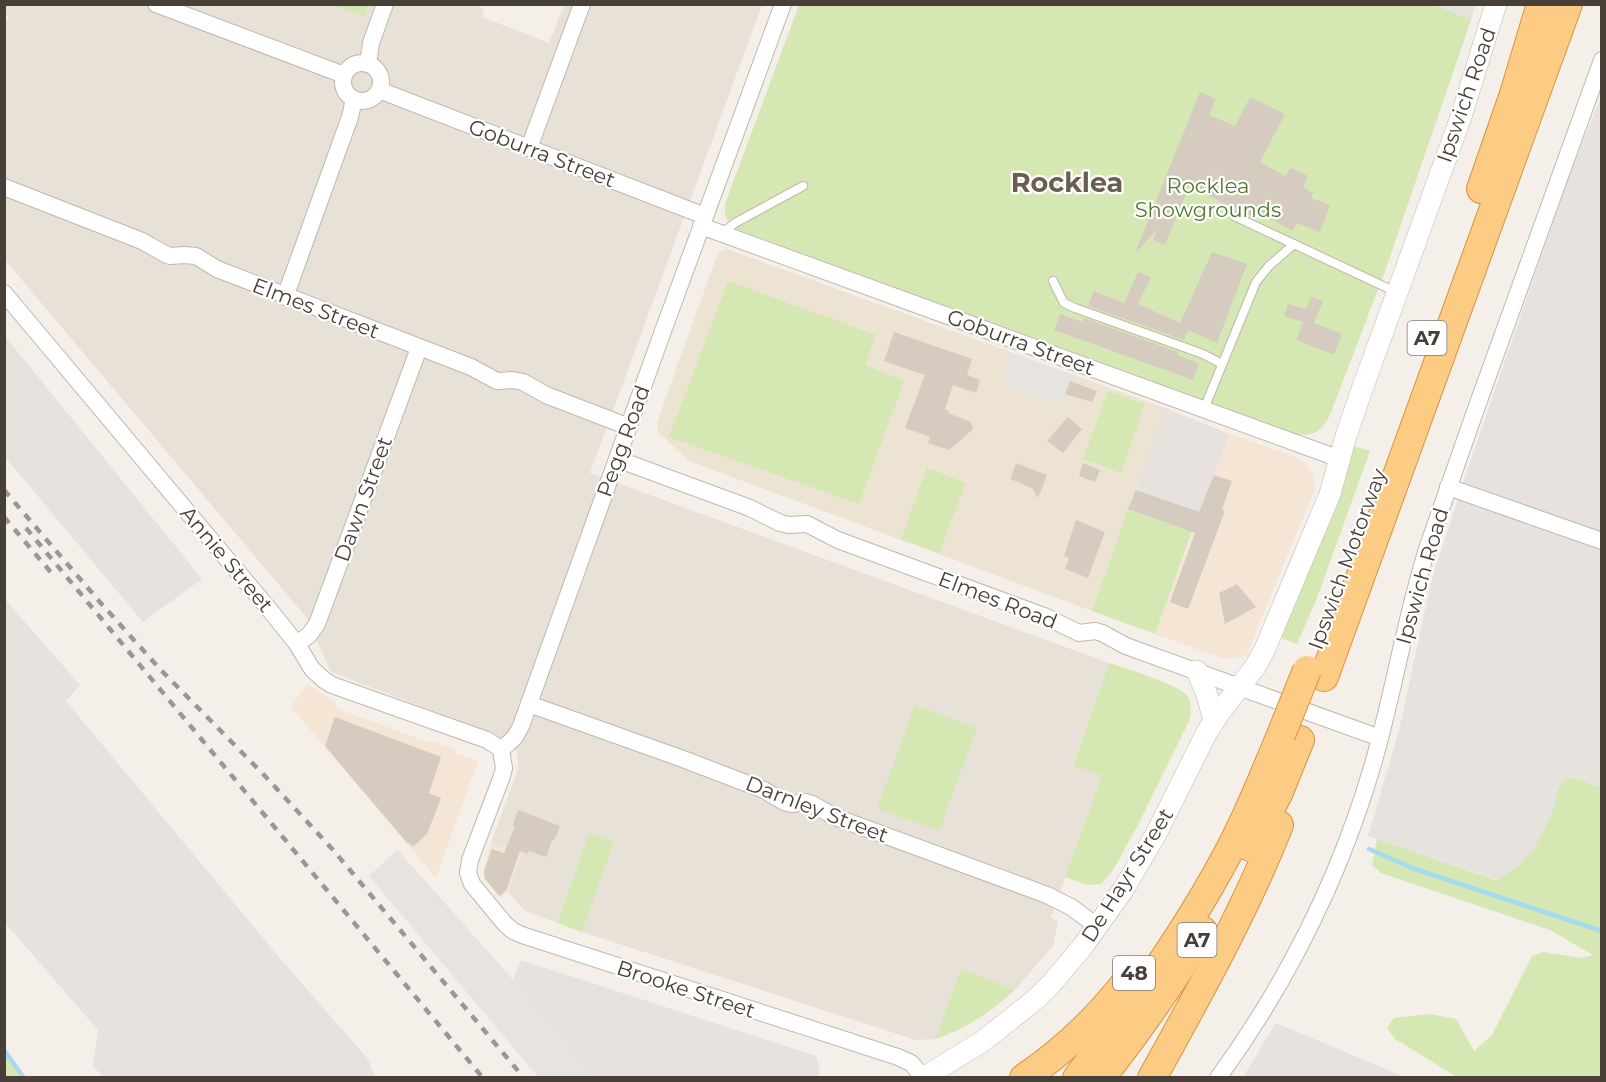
<svg xmlns="http://www.w3.org/2000/svg" width="1606" height="1082" font-family="Montserrat,sans-serif">
  <style>
    .residential { fill: #e8e1d7 }
    .commercial { fill: #f5e5d5 }
    .industrial { fill: #e7e2de }
    .education { fill: #ede3d3 }
    .green { fill: #d5e8b3 }
    .parking { fill: #e6e3e1 }
    .lines { fill: none; stroke-linecap: round; stroke-linejoin: round }
    .stream { stroke: #a7d9f0; stroke-width: 4.5 }
    .building { fill: #d6cbbf }
    .service-casing { stroke: #c0b7ac; stroke-width: 10 }
    .minor-casing { stroke: #c0b7ac; stroke-width: 18 }
    .tertiary-casing { stroke: #c0b7ac; stroke-width: 22 }
    .trunk-casing { stroke: #db923c; stroke-width: 30 }
    .service { stroke: #fff; stroke-width: 8 }
    .minor { stroke: #fff; stroke-width: 16 }
    .tertiary { stroke: #fff; stroke-width: 21 }
    .trunk { stroke: #fccb84; stroke-width: 28 }
    .rail { stroke: #989898; stroke-width: 4.5; stroke-dasharray: 8 8; stroke-linecap: butt }
    .trunk-bridge-casing { stroke: #db923c; stroke-width: 30; stroke-linecap: butt }
    .trunk-bridge { stroke: #fccb84; stroke-width: 28 }
    .labels { text-anchor: middle; dominant-baseline: central; stroke-width: 4.5; stroke-linejoin: round; paint-order: stroke }
    .shield { fill: #fff; stroke: #7f7973; stroke-width: 1.5 }
    .shield-label { font-size: 20px; font-weight: bold; fill: #484037 }
    .street-label { font-size: 21px; fill: #484037; stroke: #fff }
    .park-label { font-size: 21px; fill: #507a2b; stroke: #fff }
    .district-label { font-size: 27px; font-weight: bold; fill: #6b5d4f; stroke: #fff }
  </style>
  <rect width="100%" height="100%" fill="#f4f0e9"/>
  <polygon class="residential" points="331,4 364,17 369,5 471,4 484,9 482,17 549,43 564,5 762,5 590,473 1109,663 1073,765 1102,776 1051,917 1058,922 1053,946 1015,990 961,970 935,1039 916,1040 582,932 614,842 589,833 557,923 525,911 508,892 521,855 491,843 518,769 518,759 516,750 498,736 331,672 306,617 5,260 4,30 9,16 5,14 5,5"/>
  <g class="commercial">
    <polygon points="1230,434 1299,458 1307,465 1314,476 1315,489 1246,656 1225,659 1155,634"/>
    <polygon points="307,684 333,701 338,709 431,743 434,742 454,749 456,753 478,761 436,878 291,707"/>
    <polygon points="491,843 522,855 508,892 500,898 484,878 483,870"/>
  </g>
  <g class="industrial">
    <polygon points="1432,5 1475,5 1471,20"/>
    <polygon points="1601,97 1601,915 1368,836 1399,730 1432,578 1471,459 1571,170"/>
    <polygon points="5,336 202,579 143,622 5,457"/>
    <polygon points="1165,408 1230,434 1192,532 1128,509"/>
    <polygon points="4,598 80,685 66,701 283,962 368,1059 375,1077 104,1078 93,1066 98,1030 5,923"/>
    <polygon points="521,960 816,1056 820,1071 817,1078 594,1077 513,980"/>
    <polygon points="1276,1023 1405,1077 1243,1077"/>
  </g>
  <polygon class="education" points="727,249 1165,408 1092,611 689,461 658,432 657,422 718,253"/>
  <g class="green">
    <path d="M 1432,4 L 1471,20 L 1384,274 L 1330,415 C 1320,433 1315,436 1295,434 L 736,229 C 725,219 723,216 726,201 L 799,5 Z"/>
    <polygon points="331,5 369,5 365,17"/>
    <polygon points="728,281 876,335 865,365 904,381 859,504 669,437"/>
    <polygon points="1108,391 1145,404 1121,473 1083,459"/>
    <polygon points="1353,446 1370,451 1317,598 1297,644 1279,637"/>
    <polygon points="927,468 966,483 939,553 901,539"/>
    <polygon points="1128,509 1192,532 1155,634 1092,611"/>
    <path d="M 1109,663 C 1125,668 1181,685 1188,697 C 1192,704 1191,714 1189,721 L 1139,823 L 1112,872 L 1101,884 L 1087,885 L 1065,877 L 1102,776 L 1073,766 Z"/>
    <polygon points="915,705 977,728 939,831 877,809"/>
    <polygon points="1576,778 1601,788 1601,1077 1457,1077 1395,1039 1387,1028 1394,1018 1430,1014 1456,1019 1474,1051 1492,1035 1532,956 1544,952 1581,958 1593,955 1550,930 1381,873 1372,865 1377,839 1496,880 1518,867 1534,849 1552,814 1558,790 1564,779"/>
    <polygon points="589,833 614,842 582,932 557,923"/>
    <path d="M 961,969 L 1015,990 C 987,1014 970,1027 935,1039 Z"/>
    <polygon points="4,1050 5,1050 24,1077 5,1077"/>
  </g>
  <g class="parking">
    <polygon points="1012,353 1071,374 1060,405 1001,385"/>
    <polygon points="397,849 513,980 594,1077 538,1077 369,876"/>
  </g>
  <g class="lines">
    <g class="stream">
      <polyline points="1369,849 1412,868 1602,931"/>
      <polyline points="4,1050 24,1078"/>
    </g>
  </g>
  <g class="building">
    <polygon points="1200,92 1216,99 1209,115 1235,126 1250,97 1285,114 1260,162 1285,176 1291,168 1308,176 1303,187 1313,193 1311,198 1330,205 1320,232 1297,223 1293,231 1259,213 1256,219 1189,186 1165,245 1153,240 1158,229 1135,253"/>
    <polygon points="1212,252 1247,264 1217,343 1188,330 1184,340 1088,306 1094,291 1124,303 1138,272 1151,277 1138,304 1180,323"/>
    <polygon points="1311,297 1323,301 1314,323 1342,334 1334,355 1296,340 1303,322 1284,316 1288,304 1306,309"/>
    <polygon points="1060,314 1082,322 1084,318 1178,352 1177,355 1199,363 1193,380 1054,330"/>
    <polygon points="894,332 972,359 967,375 980,380 976,393 953,385 945,409 949,411 948,413 971,422 973,429 949,450 928,443 930,437 905,428 925,375 884,361"/>
    <polygon points="1070,381 1097,391 1092,402 1065,394"/>
    <polygon points="1068,417 1082,429 1063,453 1047,441"/>
    <polygon points="1016,463 1047,475 1038,498 1032,488 1010,479"/>
    <polygon points="1083,463 1100,470 1095,482 1079,476"/>
    <polygon points="1214,475 1232,481 1222,509 1225,511 1188,609 1170,602 1195,533 1128,509 1136,490 1199,512"/>
    <polygon points="1076,520 1105,532 1088,578 1065,569 1069,558 1064,556"/>
    <polygon points="1237,584 1256,607 1225,624 1219,593"/>
    <polygon points="335,717 441,757 429,793 441,798 427,834 413,847 409,843 408,844 325,746"/>
    <polygon points="518,810 560,826 554,840 552,840 546,857 529,851 528,854 520,851 506,891 499,896 485,879 484,871 492,849 504,853 515,826 513,825"/>
  </g>
  <g class="lines">
    <defs>
      <g id="service">
        <polyline points="1234,216 1396,292"/>
        <polyline points="721,234 735,223 803,186"/>
        <polyline points="1053,281 1064,303 1075,308 1203,354 1222,364"/>
        <polyline points="1204,409 1256,282 1269,266 1294,244"/>
      </g>
      <g id="minor">
        <polyline points="156,4 344,75"/>
        <circle cx="362" cy="82" r="19"/>
        <polyline points="368,64 371,43 385,4"/>
        <polyline points="379,90 705,216"/>
        <polyline points="529,148 582,4"/>
        <polyline points="4,187 142,241 165,254 170,256 185,255 196,256 217,269 471,367 497,381 513,380 523,382 546,395 629,427"/>
        <polyline points="701,226 1340,459"/>
        <polyline points="4,293 273,614 297,644 312,669 324,680 332,685 487,740 498,747 501,750 504,768 502,776 470,860 468,873 472,884 505,924 513,931 522,935 898,1057 911,1063 923,1077"/>
        <polyline points="285,297 350,117 354,99"/>
        <polyline points="617,459 750,508 780,523 789,525 807,524 838,540 1044,616 1079,633 1095,631 1102,633 1126,646 1380,738"/>
        <polyline points="1448,487 1602,541"/>
        <polyline points="297,644 309,635 317,624 419,348"/>
        <polyline points="529,704 683,759 764,790 784,802 792,804 805,802 812,804 835,817 1047,895 1071,907 1098,927"/>
        <polyline points="501,750 515,737 521,726 663,331 783,4"/>
        <path d="M 1218,1078 C 1287,983 1340,877 1373,764 C 1394,692 1405,618 1428,546 C 1444,499 1461,453 1477,406 C 1518,290 1561,176 1602,60"/>
      </g>
      <g id="tertiary">
        <polyline points="1197,671 1207,695 1214,720"/>
        <polyline points="923,1078 983,1041 1036,999 1052,983 1083,946 1123,890 1156,834 1207,732 1220,712 1255,667 1264,651 1330,494 1346,436 1360,395 1461,117 1496,4"/>
      </g>
      <g id="trunk">
        <polyline points="1481,189 1514,94 1541,4"/>
        <polyline points="1324,677 1568,4"/>
        <polyline points="1250,847 1278,794 1300,740"/>
        <path d="M 1105,1073 C 1140,1028 1173,981 1203,931"/>
        <path d="M 1024,1078 C 1064,1051 1098,1018 1127,981"/>
        <path d="M 1077,1078 C 1132,1008 1185,934 1227,855 C 1248,817 1264,775 1281,735"/>
        <path d="M 1152,1078 C 1198,995 1244,913 1279,825"/>
      </g>
    </defs>
    <use href="#service" class="service-casing"/>
    <use href="#minor" class="minor-casing"/>
    <use href="#tertiary" class="tertiary-casing"/>
    <use href="#trunk" class="trunk-casing"/>
    <use href="#service" class="service"/>
    <use href="#minor" class="minor"/>
    <use href="#tertiary" class="tertiary"/>
    <use href="#trunk" class="trunk"/>
    <g class="rail">
      <polyline points="4,490 99,601 159,668 265,776 334,851 524,1078"/>
      <polyline points="4,517 54,576"/>
      <polyline points="26,528 483,1078"/>
    </g>
    <defs>
      <polyline id="trunk-bridge" points="1281,735 1307,670"/>
    </defs>
    <use href="#trunk-bridge" class="trunk-bridge-casing"/>
    <use href="#trunk-bridge" class="trunk-bridge"/>
  </g>
  <g class="labels">
    <g class="shield">
      <rect x="1407.5" y="321" width="39" height="34" rx="4.5"/>
      <rect x="1177.5" y="923" width="39" height="34" rx="4.5"/>
      <rect x="1113" y="956" width="42" height="34" rx="4.5"/>
    </g>
    <g class="shield-label">
      <text x="1427" y="338">A7</text>
      <text x="1197" y="940">A7</text>
      <text x="1134" y="973">48</text>
    </g>
    <g class="street-label">
      <text transform="translate(1466 95) rotate(-71)">Ipswich Road</text>
      <text transform="translate(542 153) rotate(21)">Goburra Street</text>
      <text transform="translate(316 308) rotate(21)">Elmes Street</text>
      <text transform="translate(1021 342) rotate(20)">Goburra Street</text>
      <text transform="translate(623 441) rotate(-70)">Pegg Road</text>
      <text transform="translate(363 499) rotate(-70)">Dawn Street</text>
      <text transform="translate(227 559) rotate(50)">Annie Street</text>
      <text transform="translate(1347 559) rotate(-70)">Ipswich Motorway</text>
      <text transform="translate(1422 576) rotate(-74)">Ipswich Road</text>
      <text transform="translate(998 600) rotate(21)">Elmes Road</text>
      <text transform="translate(817 809) rotate(21)">Darnley Street</text>
      <text transform="translate(1127 875) rotate(-58)">De Hayr Street</text>
      <text transform="translate(686 989) rotate(18)">Brooke Street</text>
    </g>
    <g class="park-label">
      <text x="1208" y="185">Rocklea<tspan x="1208" dy="24">Showgrounds</tspan></text>
    </g>
    <g class="district-label">
      <text x="1067" y="182">Rocklea</text>
    </g>
  </g>
  <rect width="1606" height="1082" fill="none" stroke="#484037" stroke-width="12"/>
</svg>
